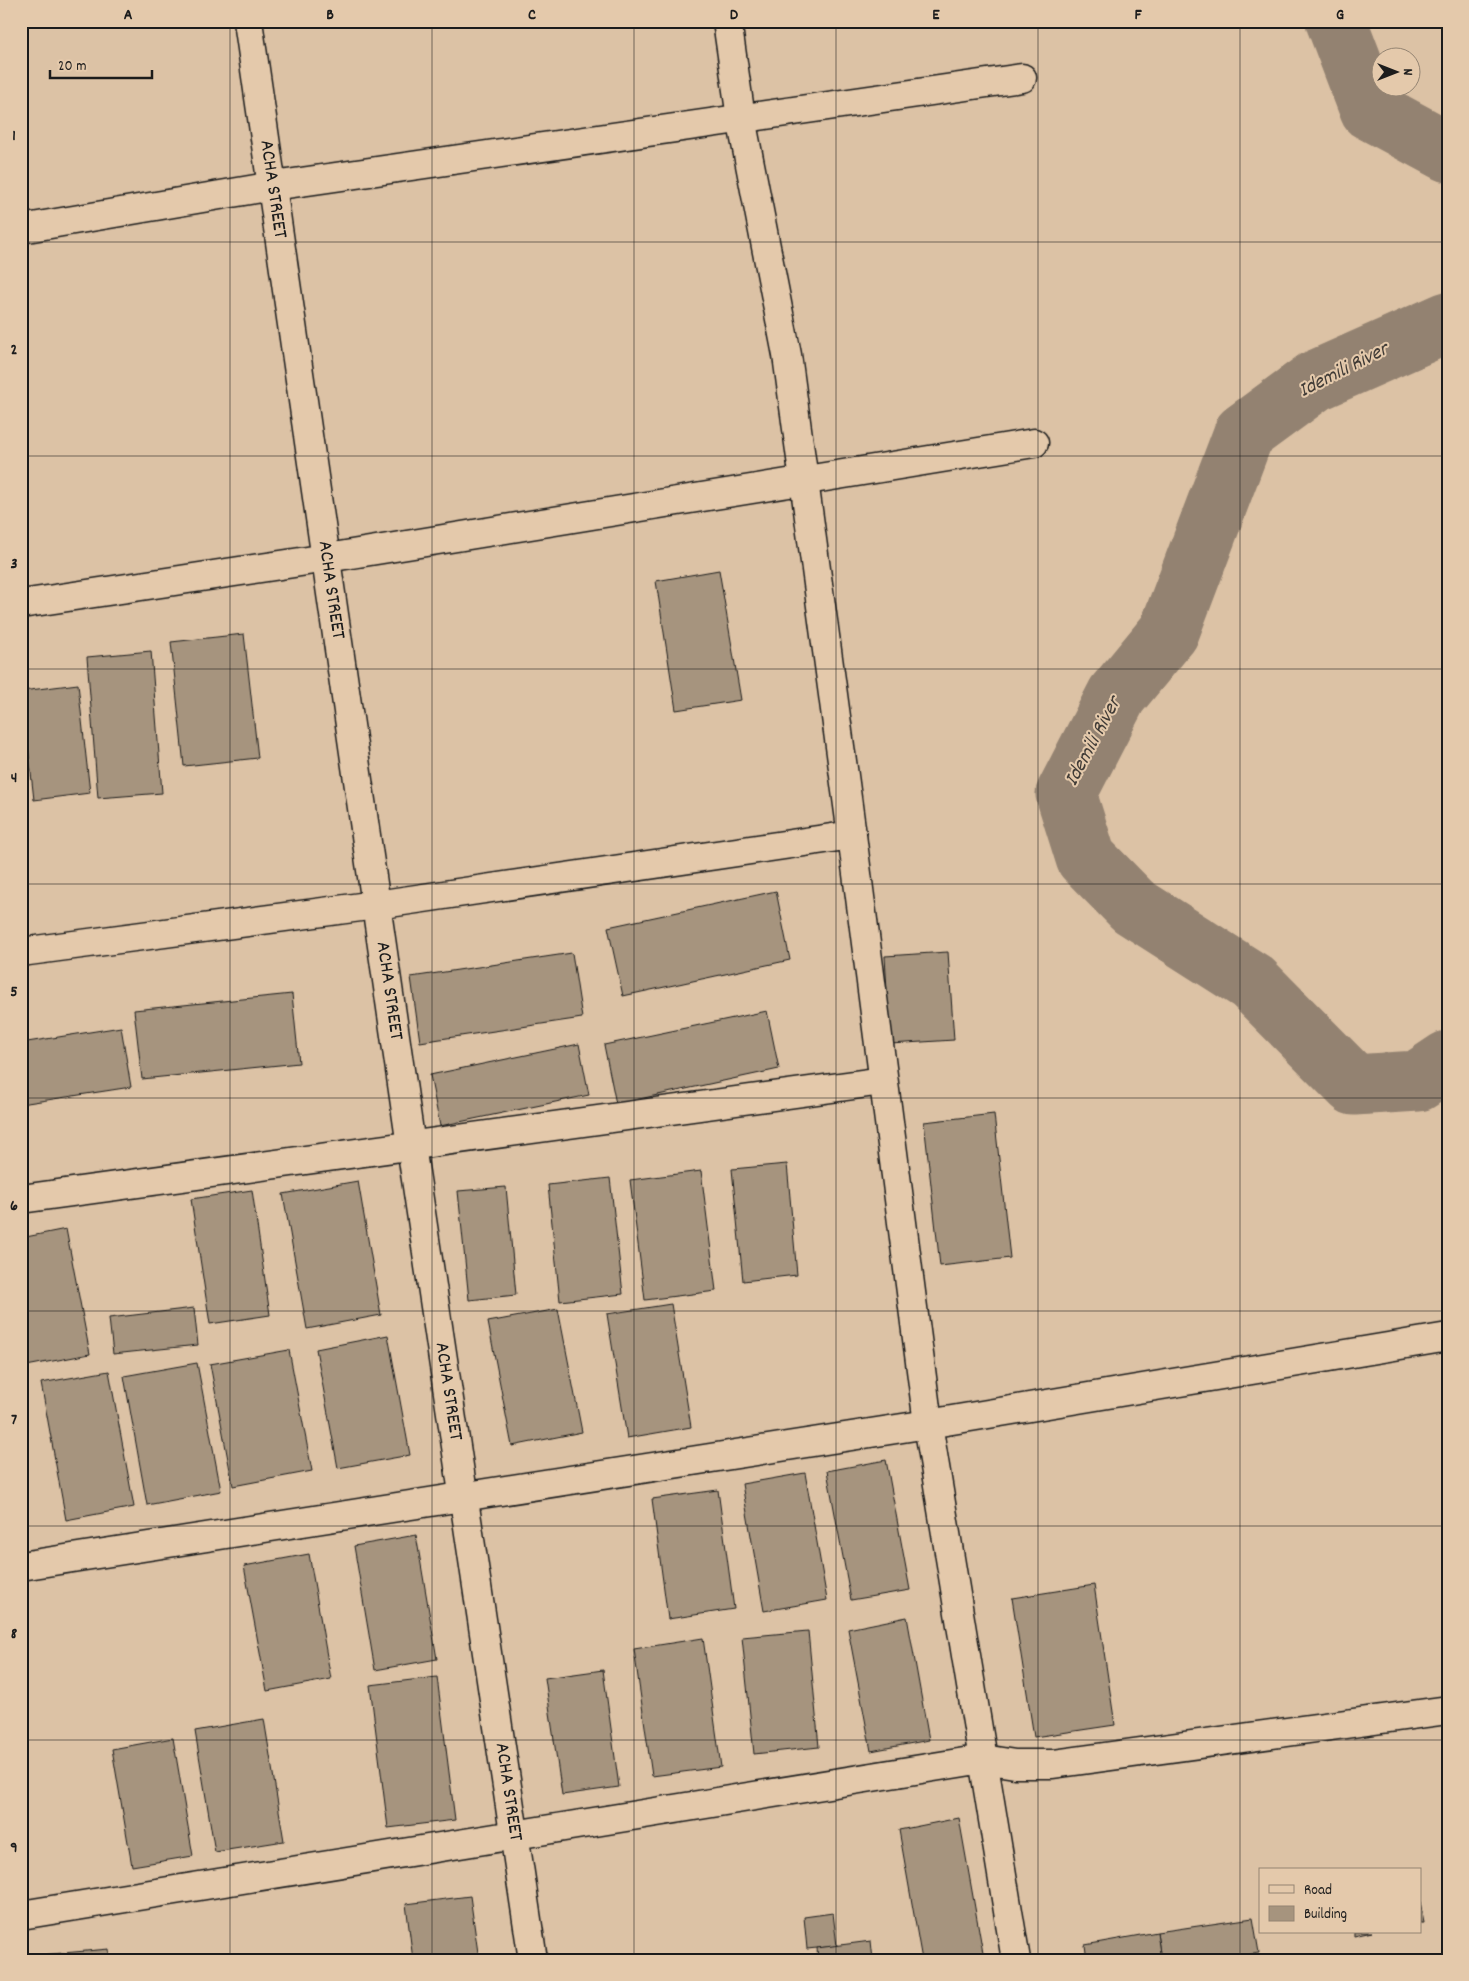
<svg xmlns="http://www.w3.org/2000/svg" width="1469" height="1981" font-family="Dekko,sans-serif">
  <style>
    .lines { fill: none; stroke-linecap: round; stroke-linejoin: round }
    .river { stroke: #938271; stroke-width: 61 }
    .building { fill: #a6947e; stroke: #1c1c1c }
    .minor-casing { stroke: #1c1c1c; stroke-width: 31 }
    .minor { stroke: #e4c9ab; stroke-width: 28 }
    .grid { fill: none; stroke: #1c1c1c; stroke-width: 1; stroke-opacity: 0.55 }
    .labels { text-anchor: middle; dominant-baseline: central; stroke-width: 4; stroke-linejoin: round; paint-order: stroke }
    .street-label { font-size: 20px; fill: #1c1c1c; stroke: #e4c9ab }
    .water-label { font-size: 21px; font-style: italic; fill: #403b36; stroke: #e4c9ab }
    .neatline { fill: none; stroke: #1c1c1c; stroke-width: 2 }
    .grid-label { font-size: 16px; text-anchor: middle; font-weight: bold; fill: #1c1c1c }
  </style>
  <rect width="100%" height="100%" fill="#dcc2a5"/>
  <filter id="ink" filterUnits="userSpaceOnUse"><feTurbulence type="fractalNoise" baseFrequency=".02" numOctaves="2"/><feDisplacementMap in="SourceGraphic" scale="10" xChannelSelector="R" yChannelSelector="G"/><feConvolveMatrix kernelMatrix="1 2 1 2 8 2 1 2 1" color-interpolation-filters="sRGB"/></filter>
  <g filter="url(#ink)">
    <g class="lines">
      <g class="river">
        <polyline points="1336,21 1370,110 1448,152"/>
        <polyline points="1448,322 1315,381 1244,433 1169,632 1117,695 1066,794 1086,858 1133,906 1252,982 1354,1085 1418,1081 1448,1061"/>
      </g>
    </g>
    <g class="building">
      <polygon points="719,570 741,700 676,710 656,581"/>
      <polygon points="244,634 258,758 184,766 171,642"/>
      <polygon points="151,651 162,793 98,798 87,657"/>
      <polygon points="78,684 90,793 34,800 22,691"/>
      <polygon points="776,891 790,960 623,996 608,927"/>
      <polygon points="948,952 954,1040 890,1044 885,956"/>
      <polygon points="572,953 582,1018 420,1042 411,977"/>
      <polygon points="292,994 299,1063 142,1079 134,1010"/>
      <polygon points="767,1011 779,1069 616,1104 604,1045"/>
      <polygon points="121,1027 131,1087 21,1104 21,1043"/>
      <polygon points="579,1044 589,1095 440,1126 430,1075"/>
      <polygon points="994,1114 1010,1258 940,1266 924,1122"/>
      <polygon points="787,1164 797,1275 743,1281 732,1169"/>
      <polygon points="701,1171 716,1291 645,1300 630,1180"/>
      <polygon points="610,1178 623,1294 560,1301 548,1185"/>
      <polygon points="358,1181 381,1315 307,1329 283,1194"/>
      <polygon points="506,1187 516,1295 469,1300 458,1191"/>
      <polygon points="252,1190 270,1315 210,1324 191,1199"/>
      <polygon points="66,1229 90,1354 21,1367 21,1238"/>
      <polygon points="671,1304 691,1427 627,1438 607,1314"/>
      <polygon points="194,1308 198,1345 113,1354 109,1318"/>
      <polygon points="558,1309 582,1432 512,1446 488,1322"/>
      <polygon points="388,1335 410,1455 338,1468 316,1349"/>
      <polygon points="289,1350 312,1471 233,1486 210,1364"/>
      <polygon points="197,1363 221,1491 147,1505 124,1376"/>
      <polygon points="109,1371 134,1507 66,1520 41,1383"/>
      <polygon points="886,1460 910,1590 851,1600 827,1471"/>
      <polygon points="805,1473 827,1600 764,1611 742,1484"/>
      <polygon points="718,1490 734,1609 668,1619 652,1499"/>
      <polygon points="416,1535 437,1659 375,1670 354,1546"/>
      <polygon points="309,1554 331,1679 267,1691 244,1566"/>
      <polygon points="1094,1585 1115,1725 1034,1737 1012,1598"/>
      <polygon points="907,1617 929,1740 871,1751 848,1629"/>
      <polygon points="808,1631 819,1747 754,1754 742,1637"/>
      <polygon points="703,1638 721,1767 652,1776 634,1649"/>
      <polygon points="603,1670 619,1787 562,1795 545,1678"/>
      <polygon points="437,1677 455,1820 388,1828 370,1685"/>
      <polygon points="264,1719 284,1841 215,1852 195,1731"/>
      <polygon points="173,1738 193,1856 132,1866 112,1749"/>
      <polygon points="959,1818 983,1953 946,1960 922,1960 899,1830"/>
      <polygon points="470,1896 479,1960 413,1960 406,1904"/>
      <polygon points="1420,1902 1424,1923 1420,1923"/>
      <polygon points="833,1913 837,1946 807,1949 804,1917"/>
      <polygon points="1253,1918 1259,1953 1212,1960 1161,1960 1157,1932"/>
      <polygon points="1157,1932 1161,1960 1087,1960 1085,1945"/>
      <polygon points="1354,1932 1372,1932 1354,1936"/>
      <polygon points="871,1941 873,1960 818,1960 817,1948"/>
      <polygon points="109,1949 110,1960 40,1960 40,1955"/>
    </g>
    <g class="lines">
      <defs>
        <g id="minor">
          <path id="s1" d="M 248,21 L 411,1146 L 533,1960"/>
          <polyline points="727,21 741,118 787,355 852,835 928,1424 1016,1960"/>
          <polyline points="21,229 273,186 1022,78"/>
          <polyline points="21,604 327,558 1034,443"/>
          <polyline points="21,952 376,905 852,835"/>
          <polyline points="21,1199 883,1081"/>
          <polyline points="21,1566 928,1424 1448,1337"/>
          <polyline points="21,1915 983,1759 1015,1764 1053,1764 1448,1710"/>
        </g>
      </defs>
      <use href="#minor" class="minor-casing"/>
      <use href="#minor" class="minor"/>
    </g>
  </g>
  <path class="grid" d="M 230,21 L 230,1960M 432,21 L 432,1960M 634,21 L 634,1960M 836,21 L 836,1960M 1038,21 L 1038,1960M 1240,21 L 1240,1960M 21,242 L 1448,242M 21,456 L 1448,456M 21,669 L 1448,669M 21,884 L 1448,884M 21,1098 L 1448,1098M 21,1311 L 1448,1311M 21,1526 L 1448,1526M 21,1740 L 1448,1740"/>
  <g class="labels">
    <g class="street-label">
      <text stroke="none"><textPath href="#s1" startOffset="170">ACHA STREET</textPath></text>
      <text stroke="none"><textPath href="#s1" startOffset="575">ACHA STREET</textPath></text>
      <text stroke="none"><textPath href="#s1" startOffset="980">ACHA STREET</textPath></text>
      <text stroke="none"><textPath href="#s1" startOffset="1385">ACHA STREET</textPath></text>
      <text stroke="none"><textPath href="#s1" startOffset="1790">ACHA STREET</textPath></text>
    </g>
    <g class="water-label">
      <text transform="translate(1344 371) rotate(-27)">Idemili River</text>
      <text transform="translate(1094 742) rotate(-62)">Idemili River</text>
    </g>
  </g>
  <rect width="1469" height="1981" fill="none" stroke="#e4c9ab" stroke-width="55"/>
  <rect x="1259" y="1868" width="162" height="65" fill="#e4c9ab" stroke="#948472"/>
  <rect x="1269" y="1885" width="25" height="8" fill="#e4c9ab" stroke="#948472"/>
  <text x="1304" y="1894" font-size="15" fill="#1c1c1c">Road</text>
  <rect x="1269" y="1906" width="25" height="15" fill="#a6947e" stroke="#948472"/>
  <text x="1304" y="1918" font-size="15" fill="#1c1c1c">Building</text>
  <g transform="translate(1396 72) rotate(90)"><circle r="24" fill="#e4c9ab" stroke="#948472"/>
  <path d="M0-4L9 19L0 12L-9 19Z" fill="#1c1c1c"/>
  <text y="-8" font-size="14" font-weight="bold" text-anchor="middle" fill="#1c1c1c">N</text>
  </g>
  <path d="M50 70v8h102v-8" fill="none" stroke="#1c1c1c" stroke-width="2.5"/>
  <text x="58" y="70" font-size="15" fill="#1c1c1c" stroke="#e4c9ab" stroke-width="4" paint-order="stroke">20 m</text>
  <rect x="28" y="28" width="1414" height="1926" class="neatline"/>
  <g class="grid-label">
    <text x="128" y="19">A</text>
    <text x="330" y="19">B</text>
    <text x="532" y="19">C</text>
    <text x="734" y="19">D</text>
    <text x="936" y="19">E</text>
    <text x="1138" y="19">F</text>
    <text x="1340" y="19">G</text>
    <text x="14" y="140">1</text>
    <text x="14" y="354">2</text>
    <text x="14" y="568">3</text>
    <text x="14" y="782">4</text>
    <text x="14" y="996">5</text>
    <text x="14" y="1210">6</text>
    <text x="14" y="1424">7</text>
    <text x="14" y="1638">8</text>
    <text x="14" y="1852">9</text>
  </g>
</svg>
